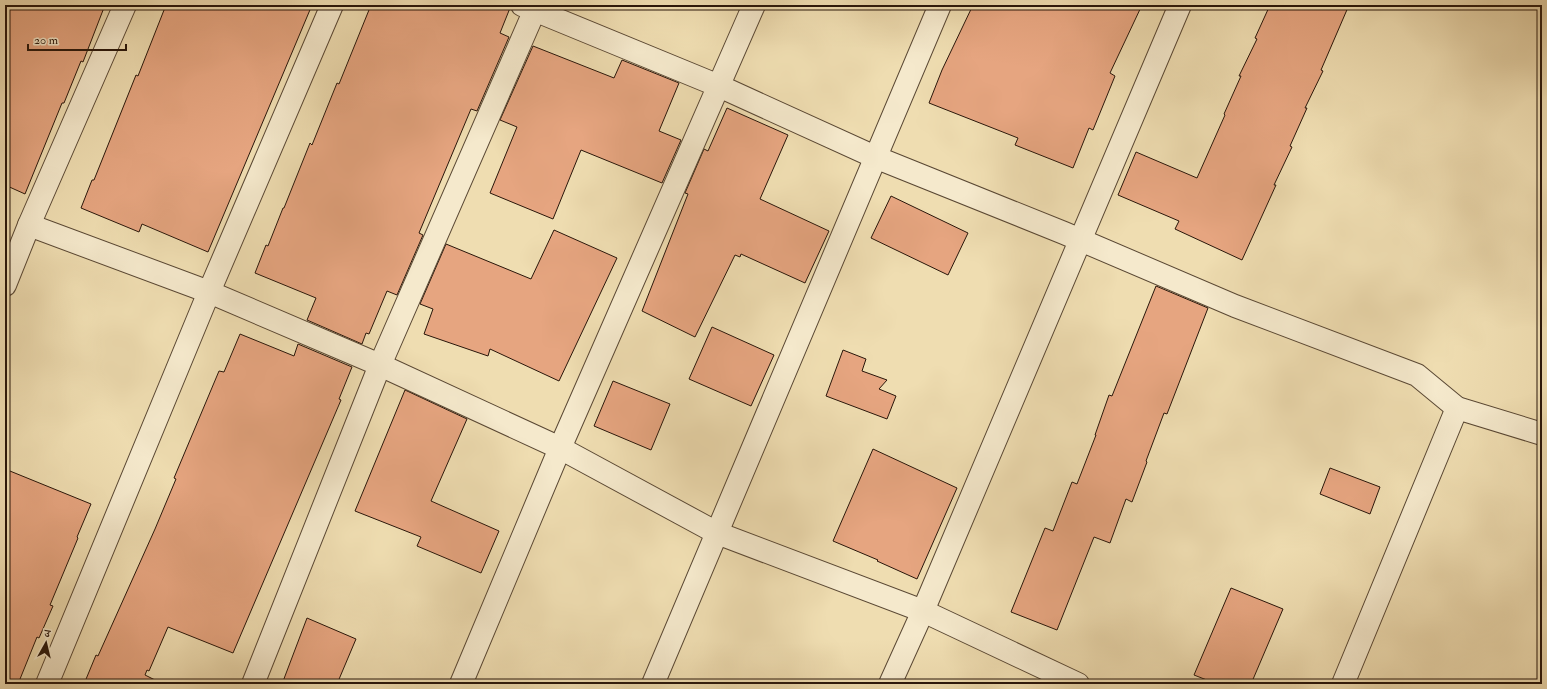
<svg xmlns="http://www.w3.org/2000/svg" width="1547" height="689" font-family="'IM FELL Double Pica','Noto Serif Devanagari',serif">
  <style>
    .building { fill: #e6a580; stroke: #29160a }
    .lines { fill: none; stroke-linecap: round; stroke-linejoin: round }
    .minor-casing { stroke: #5a4834; stroke-width: 24 }
    .minor { stroke: #f5e9cc; stroke-width: 22 }
  </style>
  <rect width="100%" height="100%" fill="#efddb1"/>
  <filter id="stains"><feTurbulence type="fractalNoise" baseFrequency=".005" numOctaves="4"/><feColorMatrix values="0 0 0 0 .2 0 0 0 0 .09 0 0 0 0 .02 0 0 0 .5 -.17"/></filter>
  <radialGradient id="worn" r=".72"><stop offset=".6" stop-color="#630" stop-opacity="0"/><stop offset="1" stop-color="#630" stop-opacity=".3"/></radialGradient>
  <g class="building">
    <polygon points="5,5 105,5 83,62 81,61 64,103 62,103 25,194 5,185"/>
    <polygon points="166,5 312,5 208,252 142,224 139,232 81,208 92,180 94,180 136,75 138,76"/>
    <polygon points="371,5 510,5 510,8 500,33 509,37 477,111 471,109 419,233 423,235 397,295 387,291 369,334 366,333 362,344 307,320 316,298 255,273 266,245 268,246 283,208 284,208 310,143 312,145 337,83 339,84"/>
    <polygon points="973,5 1142,5 1110,73 1115,76 1093,130 1089,128 1073,168 1015,145 1018,138 929,103 942,70"/>
    <polygon points="1270,5 1349,5 1321,70 1323,71 1305,108 1307,108 1290,146 1292,147 1274,185 1276,185 1242,260 1175,229 1179,221 1118,195 1136,152 1197,178 1225,115 1224,114 1241,76 1239,76 1257,39 1255,38"/>
    <polygon points="533,46 614,78 622,60 679,83 659,131 681,140 662,183 581,150 553,219 490,193 517,127 500,120"/>
    <polygon points="727,108 788,135 760,199 829,231 805,283 741,254 740,257 735,255 695,337 642,311 688,194 685,193 704,149 708,151"/>
    <polygon points="891,196 968,233 948,275 871,238"/>
    <polygon points="554,230 617,258 559,381 490,349 488,356 424,334 433,309 420,304 446,244 531,279"/>
    <polygon points="1156,286 1208,308 1167,414 1164,413 1146,461 1147,462 1132,502 1126,499 1110,543 1094,537 1057,630 1011,612 1045,528 1053,531 1072,482 1077,484 1096,435 1095,435 1109,395 1112,396"/>
    <polygon points="712,327 774,355 751,406 689,379"/>
    <polygon points="240,334 294,356 298,344 352,367 339,399 341,400 233,653 168,627 149,671 147,670 145,675 163,684 84,684 96,655 98,656 155,529 176,479 174,478 219,371 224,372"/>
    <polygon points="843,350 866,359 862,371 887,380 879,389 896,396 887,419 826,396"/>
    <polygon points="613,381 670,404 651,450 594,426"/>
    <polygon points="405,390 467,419 431,501 499,531 481,573 417,546 421,537 355,511"/>
    <polygon points="873,449 957,488 917,579 877,561 878,560 833,541"/>
    <polygon points="1330,468 1380,487 1370,514 1320,494"/>
    <polygon points="5,469 91,504 77,537 78,538 50,605 53,606 39,638 37,637 18,684 5,684"/>
    <polygon points="1231,588 1283,609 1251,684 1217,684 1194,675"/>
    <polygon points="307,618 356,639 337,684 282,684"/>
  </g>
  <g class="lines">
    <defs>
      <g id="minor">
        <polyline points="522,5 719,86 875,157 1064,233 1235,306 1417,375 1457,408 1542,434"/>
        <polyline points="29,225 209,292 380,365 560,448 717,533 923,611 1078,684"/>
        <polyline points="5,285 29,225 125,5"/>
        <polyline points="47,684 209,292 332,5"/>
        <polyline points="253,684 380,365 537,5"/>
        <polyline points="461,684 560,448 754,5"/>
        <polyline points="653,684 940,5"/>
        <polyline points="890,684 923,611 1180,5"/>
        <polyline points="1343,684 1457,408"/>
      </g>
    </defs>
    <use href="#minor" class="minor-casing"/>
    <use href="#minor" class="minor"/>
  </g>
  <rect width="1547" height="689" fill="none" stroke="#efddb1" stroke-width="20"/>
  <rect x="6" y="6" width="1535" height="677" fill="none" stroke="#29160a" stroke-width="2"/>
  <rect x="10" y="10" width="1527" height="669" fill="none" stroke="#29160a"/>
  <g transform="translate(46 643) rotate(8)" stroke="#f5e9cc" stroke-width="3" paint-order="stroke">
  <path d="M0-3L7 15L0 10L-7 15Z" fill="#29160a"/>
  <text y="-6" font-size="11" font-weight="bold" text-anchor="middle" fill="#29160a">उ</text>
  </g>
  <path d="M28 44v6h98v-6" fill="none" stroke="#29160a" stroke-width="2"/>
  <text x="34" y="44" font-size="12" fill="#29160a" stroke="#f5e9cc" stroke-width="3" paint-order="stroke">20 m</text>
  <rect width="100%" height="100%" filter="url(#stains)"/>
  <rect width="100%" height="100%" fill="url(#worn)"/>
</svg>
